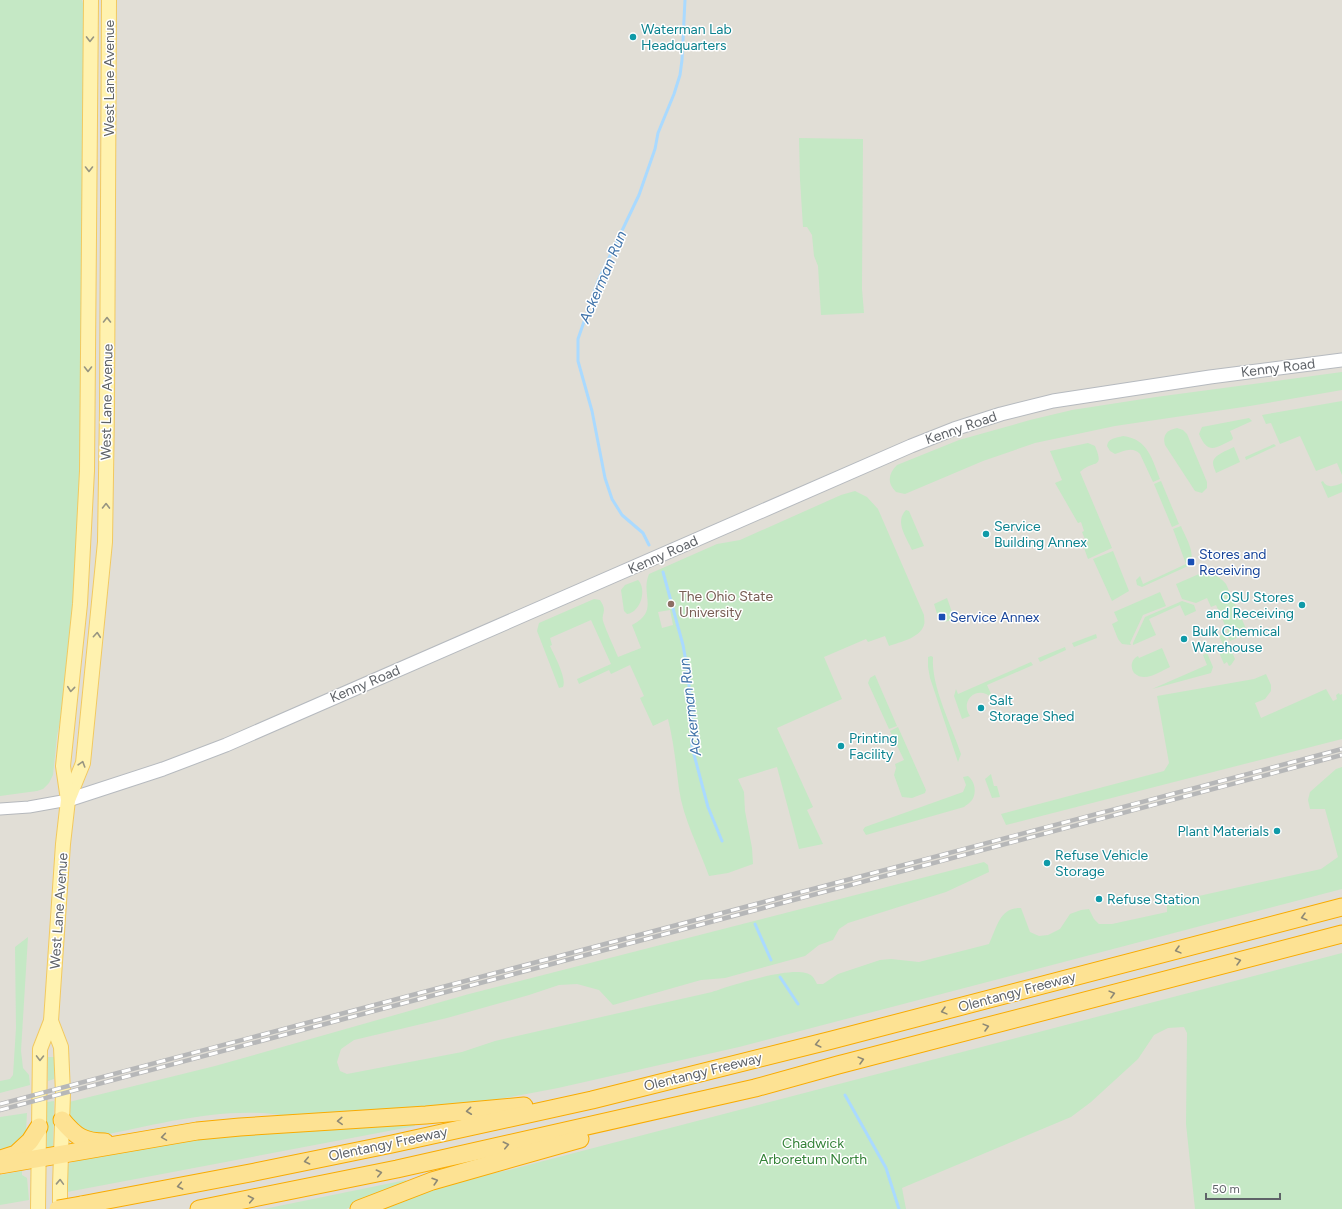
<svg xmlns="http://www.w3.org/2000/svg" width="1342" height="1209" font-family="Figtree,sans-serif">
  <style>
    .education { fill: #e1ded6 }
    .green { fill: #c5e8c5; fill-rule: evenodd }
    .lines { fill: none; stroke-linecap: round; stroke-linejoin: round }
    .stream { stroke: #aadaff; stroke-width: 3 }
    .tertiary-casing { stroke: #b5b8bc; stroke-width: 13 }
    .secondary-casing { stroke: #b6babf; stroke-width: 15 }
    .primary-casing { stroke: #f2c960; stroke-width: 16 }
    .motorway-casing { stroke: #f9ab00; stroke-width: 19 }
    .tertiary { stroke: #fff; stroke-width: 11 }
    .secondary { stroke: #fff; stroke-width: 13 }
    .primary { stroke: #fff2af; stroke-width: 14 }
    .motorway { stroke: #fde293; stroke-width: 17 }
    .rail-casing { stroke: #b6b7b8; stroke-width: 4.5 }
    .rail { stroke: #fff; stroke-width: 3; stroke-dasharray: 9; stroke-linecap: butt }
    .motorway-bridge-casing { stroke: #f9ab00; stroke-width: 19; stroke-linecap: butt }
    .motorway-bridge { stroke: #fde293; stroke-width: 17 }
    .oneway { stroke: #979581 }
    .oneway2 { stroke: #8e8975 }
    .culture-dot { fill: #0f9aa8; stroke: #fff; stroke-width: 1.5 }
    .transit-dot { fill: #1a4fb4; stroke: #fff; stroke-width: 1.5 }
    .education-dot { fill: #8d6e63; stroke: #fff; stroke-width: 1.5 }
    .labels { text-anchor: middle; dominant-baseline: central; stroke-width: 3; stroke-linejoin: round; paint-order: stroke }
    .culture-label { font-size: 14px; fill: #0d838f; stroke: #fff; text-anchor: start }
    .street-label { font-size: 14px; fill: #5f6368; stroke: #fff }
    .transit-label { font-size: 14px; fill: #164399; stroke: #fff; text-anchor: start }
    .education-label { font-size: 14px; fill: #785e54; stroke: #fff; text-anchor: start }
    .park-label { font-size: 14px; fill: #348238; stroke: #fff }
    .water-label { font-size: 15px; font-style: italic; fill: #4174aa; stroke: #fff }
  </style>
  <rect width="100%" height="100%" fill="#f1efe8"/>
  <rect class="education" x="0" y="0" width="1342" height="1209"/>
  <g class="green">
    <polygon points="0,0 82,0 84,7 81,464 75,587 64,702 57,736 53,775 49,783 43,789 37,791 0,796"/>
    <polygon points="799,138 863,139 862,289 864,313 821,315 818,266 814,256 812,235 807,227 803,227 800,180"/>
    <path d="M 1342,372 L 1342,390 L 1250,406 L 1115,426 L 1035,443 L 983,461 L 905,494 L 896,492 C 887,483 888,474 897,465 L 959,440 L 1030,420 L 1072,410 L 1156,397 Z"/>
    <polygon points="1342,401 1342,475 1337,463 1316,471 1300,436 1280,444 1271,423 1266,424 1262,415"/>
    <path d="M 1249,418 L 1252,421 L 1230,431 L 1233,438 L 1232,440 C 1215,448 1208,455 1199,434 L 1202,427 Z"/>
    <path d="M 1177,428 L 1183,430 L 1187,434 L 1207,482 L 1207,488 L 1202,493 L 1195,491 L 1165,445 C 1162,435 1167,430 1177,428 Z"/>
    <path d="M 1123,436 C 1148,439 1152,459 1160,479 L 1153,482 L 1140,454 C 1133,446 1123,451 1115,454 L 1110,451 L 1107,446 C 1108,438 1116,438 1123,436 Z"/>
    <path d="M 1088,443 L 1095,446 C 1105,470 1093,459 1080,472 L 1112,548 L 1088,559 L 1084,548 L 1088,547 L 1082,532 L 1084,531 L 1081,522 L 1078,523 L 1055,483 L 1062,480 L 1050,451 Z"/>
    <polygon points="1274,444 1276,446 1246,460 1245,457"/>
    <path d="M 1234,447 L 1240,462 L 1216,473 C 1215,470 1213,466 1213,463 C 1213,455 1228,450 1234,447 Z"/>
    <polygon points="1161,481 1179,524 1172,527 1154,484"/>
    <path d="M 1323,481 C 1327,489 1335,486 1342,483 L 1342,492 L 1328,498 L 1321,482 Z"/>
    <path d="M 855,491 L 867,497 L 878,509 L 924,615 C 924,618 925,622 924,625 C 920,638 900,642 889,646 L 885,636 L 868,642 L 866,639 L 824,657 L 842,699 L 777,728 L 813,807 L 807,810 L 823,844 L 799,849 L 777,767 L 738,779 L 744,792 L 745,811 L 752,848 L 753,864 L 728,873 L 709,876 C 699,848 683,818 679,789 C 676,766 674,743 668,719 L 653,726 L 640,698 L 644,696 L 630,665 L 611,674 L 609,670 L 579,684 L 577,679 L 611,664 L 591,620 L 550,638 L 552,645 L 550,646 C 554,655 567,678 563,687 L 559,688 L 537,631 L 539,623 L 594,599 L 600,600 C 608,612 601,613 603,621 C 607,633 613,645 618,657 L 641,648 L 632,625 C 660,611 640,595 649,574 L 717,544 L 740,540 L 841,495 ZM 670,610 L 673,625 L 662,628 L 658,612 Z"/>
    <path d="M 906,510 L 909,511 L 924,546 L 912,550 C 907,538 894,522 906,510 Z"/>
    <path d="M 1181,526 C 1185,537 1198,555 1188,566 L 1142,587 L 1137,585 L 1136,580 L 1140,576 L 1143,584 L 1186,564 L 1173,529 Z"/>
    <polygon points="1113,551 1129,591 1112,601 1093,559"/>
    <path d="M 1207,573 C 1215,574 1220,577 1226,584 L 1248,633 L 1230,641 L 1226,633 L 1228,632 L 1216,605 L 1211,607 L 1207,598 L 1196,603 L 1182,599 L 1176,584 L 1199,574 Z"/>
    <path d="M 638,580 C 647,589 641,612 627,614 L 624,611 L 621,590 L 625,585 Z"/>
    <polygon points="1160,592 1166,606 1143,615 1130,643 1131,645 1122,644 1118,639 1112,624 1118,621 1114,612"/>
    <polygon points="947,598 953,615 951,619 952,620 944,622 938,617 934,604"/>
    <polygon points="1182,601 1194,605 1196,611 1185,616 1180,605 1149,619 1156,635 1133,645 1133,643 1145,617"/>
    <polygon points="1096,634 1097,638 1074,647 1072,643"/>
    <polygon points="1224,634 1235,659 1231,665 1229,666 1227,662 1224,664 1217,648 1224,646 1219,636"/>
    <polygon points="1065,647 1066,650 1040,662 1038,658"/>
    <path d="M 1162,648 L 1170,667 C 1159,672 1145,683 1134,673 C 1130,666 1131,660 1138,656 L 1139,658 Z"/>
    <polygon points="1207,653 1213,667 1211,673 1152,689 1207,665 1203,655"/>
    <path d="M 931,656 L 933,657 C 931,687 952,726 961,754 L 958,762 L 930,678 L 928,667 L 928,657 Z"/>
    <path d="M 1031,662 L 1033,665 L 987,685 L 993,698 L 992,698 C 978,684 959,700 970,716 L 962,719 L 954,696 L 956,689 L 958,694 Z"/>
    <polygon points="1266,674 1271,685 1271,691 1265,699 1255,703 1261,718 1326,689 1333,701 1337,699 1336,695 1339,693 1340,695 1342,694 1342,739 1006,825 1001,814 1164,771 1169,763 1157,696 1254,679"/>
    <polygon points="875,675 897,726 889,729 868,683 870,678"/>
    <polygon points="898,727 926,790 925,793 912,798 902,797 894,775 896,768 895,764 904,760 890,731"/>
    <path d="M 1342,767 L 1342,889 L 739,1047 L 558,1088 L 494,1100 L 456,1105 L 287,1116 C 228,1105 158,1124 99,1136 L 91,1136 L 71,1122 L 69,1102 L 215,1066 L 469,994 L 984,862 L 988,865 L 989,872 L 946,892 L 848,923 L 839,929 L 833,940 L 819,945 L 805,956 L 725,978 L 701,980 L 613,1005 L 599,990 L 577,984 L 559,985 L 529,995 L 447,1018 L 354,1040 L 341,1049 L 337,1062 L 340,1071 L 347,1074 L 462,1052 L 495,1041 L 712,992 C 730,986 798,963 812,976 C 814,978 816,982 817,984 L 823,984 L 838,974 L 880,960 L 891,959 L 919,962 L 989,944 C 997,927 1000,907 1021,908 L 1030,932 L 1039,936 L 1048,935 L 1060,929 L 1070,914 L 1081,910 L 1089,909 L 1094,919 L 1099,924 L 1112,924 L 1167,912 L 1167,903 L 1321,869 L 1338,857 L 1325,809 L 1310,809 L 1308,800 L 1310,792 L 1336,769 Z"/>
    <polygon points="991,774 994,786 997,786 1000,797 992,798 985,779"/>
    <path d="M 968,776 C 975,781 977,793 972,800 C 970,803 966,805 964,807 L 866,835 L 863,830 L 865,827 L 963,792 L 966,785 L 963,777 Z"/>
    <polygon points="28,937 21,1051 23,1068 29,1075 30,1085 0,1093 0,1081 10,1079 13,1075 16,1028 15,947"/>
    <path d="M 1342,953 L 1342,1209 L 1195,1209 L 1186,1124 L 1187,1033 L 1184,1027 L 1168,1028 L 1154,1035 L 1138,1059 L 1091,1102 L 1071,1117 L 902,1188 L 906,1209 L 375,1209 C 418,1193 463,1179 509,1170 Z"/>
    <polygon points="48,1057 54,1057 54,1079 48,1081"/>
    <polygon points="54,1101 53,1150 47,1151 47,1102"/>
    <polygon points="27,1113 26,1131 22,1138 0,1156 0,1117"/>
    <polygon points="414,1121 415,1126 67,1192 68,1166 70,1163 76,1161 180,1141 208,1138"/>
    <polygon points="22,1171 22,1175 27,1178 29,1200 0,1205 0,1175"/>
    <polygon points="406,1180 407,1184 346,1209 264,1209"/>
  </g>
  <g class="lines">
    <g class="stream">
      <polyline points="649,545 643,533 622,515 612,499 605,478 592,411 578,361 578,339 598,281 639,195 655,149 658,133 674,94 680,75 682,60 685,0"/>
      <polyline points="663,572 683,645 687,667 692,715 692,747 708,807 722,841"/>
      <polyline points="755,924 771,960"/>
      <polyline points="780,977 798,1004"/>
      <polyline points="845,1095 886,1168 899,1209"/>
    </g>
    <defs>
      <polyline id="tertiary" points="0,809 29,807 68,800"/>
      <polyline id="secondary" points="68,800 163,769 226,745 911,446 954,429 1001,414 1053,401 1210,377 1342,360"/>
      <g id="primary">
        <polyline points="68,800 83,763 105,542 107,409 109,0"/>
        <polyline points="51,1021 61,1047 63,1093 60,1186 60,1209"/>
        <polyline points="38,1209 40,1049 51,1021 63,844 68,800 63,766 80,604 87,471 91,0"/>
      </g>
      <g id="motorway">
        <path d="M 62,1120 C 76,1137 84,1142 105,1142"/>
        <polyline points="1,1159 16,1154 30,1141 39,1127"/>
        <polyline points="0,1165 197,1131 240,1127 426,1115 524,1106"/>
        <polyline points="81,1205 255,1172 392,1144 592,1100 832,1040 1342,907"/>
        <polyline points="199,1209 397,1169 755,1088 838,1065 1342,934"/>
        <polyline points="359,1209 432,1181 580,1139"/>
      </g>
    </defs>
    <use href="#tertiary" class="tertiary-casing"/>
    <use href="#secondary" class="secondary-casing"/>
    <use href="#primary" class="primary-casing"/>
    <use href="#motorway" class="motorway-casing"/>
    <use href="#tertiary" class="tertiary"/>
    <use href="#secondary" class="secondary"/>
    <use href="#primary" class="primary"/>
    <use href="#motorway" class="motorway"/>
    <defs>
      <g id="rail">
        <polyline points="0,1104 1342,749"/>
        <polyline points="0,1110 1342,755"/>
      </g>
    </defs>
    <use href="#rail" class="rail-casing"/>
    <use href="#rail" class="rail"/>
    <defs>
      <polyline id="motorway-bridge" points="58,1209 81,1205"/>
    </defs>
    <use href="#motorway-bridge" class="motorway-bridge-casing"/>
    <use href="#motorway-bridge" class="motorway-bridge"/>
  </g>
  <defs><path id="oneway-chevron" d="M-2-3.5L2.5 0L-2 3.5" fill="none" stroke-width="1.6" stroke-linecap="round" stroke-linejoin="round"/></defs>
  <g class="oneway">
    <use href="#oneway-chevron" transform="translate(90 39) rotate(91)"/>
    <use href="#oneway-chevron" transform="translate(89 169) rotate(90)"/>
    <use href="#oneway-chevron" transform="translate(107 320) rotate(-90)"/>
    <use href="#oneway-chevron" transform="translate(88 369) rotate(90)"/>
    <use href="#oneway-chevron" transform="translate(106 506) rotate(-89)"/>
    <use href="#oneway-chevron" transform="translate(97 635) rotate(-85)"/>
    <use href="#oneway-chevron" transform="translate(71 689) rotate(96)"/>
    <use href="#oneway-chevron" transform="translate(82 764) rotate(-73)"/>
    <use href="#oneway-chevron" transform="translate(40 1058) rotate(91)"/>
    <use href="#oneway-chevron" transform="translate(60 1182) rotate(-88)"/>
  </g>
  <g class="oneway2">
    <use href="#oneway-chevron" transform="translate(1304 917) rotate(165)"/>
    <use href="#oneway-chevron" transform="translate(1178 950) rotate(165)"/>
    <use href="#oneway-chevron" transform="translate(1238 961) rotate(-15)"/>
    <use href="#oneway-chevron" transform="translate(1112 994) rotate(-15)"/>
    <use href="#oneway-chevron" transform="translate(944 1011) rotate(165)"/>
    <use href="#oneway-chevron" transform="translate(986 1027) rotate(-15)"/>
    <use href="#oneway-chevron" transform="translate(818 1044) rotate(166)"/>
    <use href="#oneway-chevron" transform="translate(861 1060) rotate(-15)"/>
    <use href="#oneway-chevron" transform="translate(469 1111) rotate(174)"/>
    <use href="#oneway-chevron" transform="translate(340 1121) rotate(177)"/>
    <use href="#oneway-chevron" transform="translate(164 1137) rotate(171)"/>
    <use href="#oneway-chevron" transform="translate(506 1145) rotate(-13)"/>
    <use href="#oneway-chevron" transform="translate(307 1161) rotate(168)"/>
    <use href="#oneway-chevron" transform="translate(379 1173) rotate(-12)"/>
    <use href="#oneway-chevron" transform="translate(435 1181) rotate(-17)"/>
    <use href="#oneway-chevron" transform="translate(180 1186) rotate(169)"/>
    <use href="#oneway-chevron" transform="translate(251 1199) rotate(-11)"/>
  </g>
  <g class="culture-dot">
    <circle cx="633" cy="37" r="4"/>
    <circle cx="986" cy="534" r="4"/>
    <circle cx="1302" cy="605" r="4"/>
    <circle cx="1184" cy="639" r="4"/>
    <circle cx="981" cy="708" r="4"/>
    <circle cx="841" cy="746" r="4"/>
    <circle cx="1277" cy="831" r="4"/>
    <circle cx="1047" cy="863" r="4"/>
    <circle cx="1099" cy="899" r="4"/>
  </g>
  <g class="transit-dot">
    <rect x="1187" y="558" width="8" height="8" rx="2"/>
    <rect x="938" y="613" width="8" height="8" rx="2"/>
  </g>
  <circle class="education-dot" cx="671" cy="604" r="4"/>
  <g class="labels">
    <g class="culture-label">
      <text x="641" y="29">Waterman Lab<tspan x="641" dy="16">Headquarters</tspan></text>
      <text x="994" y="526">Service<tspan x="994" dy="16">Building Annex</tspan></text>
      <text x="1294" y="597" text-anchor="end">OSU Stores<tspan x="1294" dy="16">and Receiving</tspan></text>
      <text x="1192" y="631">Bulk Chemical<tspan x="1192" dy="16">Warehouse</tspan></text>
      <text x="989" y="700">Salt<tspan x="989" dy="16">Storage Shed</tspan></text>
      <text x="849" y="738">Printing<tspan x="849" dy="16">Facility</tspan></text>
      <text x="1269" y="831" text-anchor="end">Plant Materials</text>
      <text x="1055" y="855">Refuse Vehicle<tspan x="1055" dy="16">Storage</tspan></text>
      <text x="1107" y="899">Refuse Station</text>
    </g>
    <g class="street-label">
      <text transform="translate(109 78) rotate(-90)">West Lane Avenue</text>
      <text transform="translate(1278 368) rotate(-7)">Kenny Road</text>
      <text transform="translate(107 402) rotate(-89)">West Lane Avenue</text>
      <text transform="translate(961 428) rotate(-19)">Kenny Road</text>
      <text transform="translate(663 555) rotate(-24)">Kenny Road</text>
      <text transform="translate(365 684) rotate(-23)">Kenny Road</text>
      <text transform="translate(59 911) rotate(-86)">West Lane Avenue</text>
      <text transform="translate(1017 992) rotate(-15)">Olentangy Freeway</text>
      <text transform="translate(703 1072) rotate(-14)">Olentangy Freeway</text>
      <text transform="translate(388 1144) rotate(-12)">Olentangy Freeway</text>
    </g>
    <g class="transit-label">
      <text x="1199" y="554">Stores and<tspan x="1199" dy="16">Receiving</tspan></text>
      <text x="950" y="617">Service Annex</text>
    </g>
    <g class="education-label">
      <text x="679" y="596">The Ohio State<tspan x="679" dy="16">University</tspan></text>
    </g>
    <g class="park-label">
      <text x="813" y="1143">Chadwick<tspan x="813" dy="16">Arboretum North</tspan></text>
    </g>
    <g class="water-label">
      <text transform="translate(603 277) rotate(-67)">Ackerman Run</text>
      <text transform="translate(690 707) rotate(-97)">Ackerman Run</text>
    </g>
  </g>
  <path d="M1206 1193v6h74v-6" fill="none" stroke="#5f6368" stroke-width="2"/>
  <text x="1212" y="1193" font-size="12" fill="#5f6368" stroke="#ffffff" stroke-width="3" paint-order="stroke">50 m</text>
</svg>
